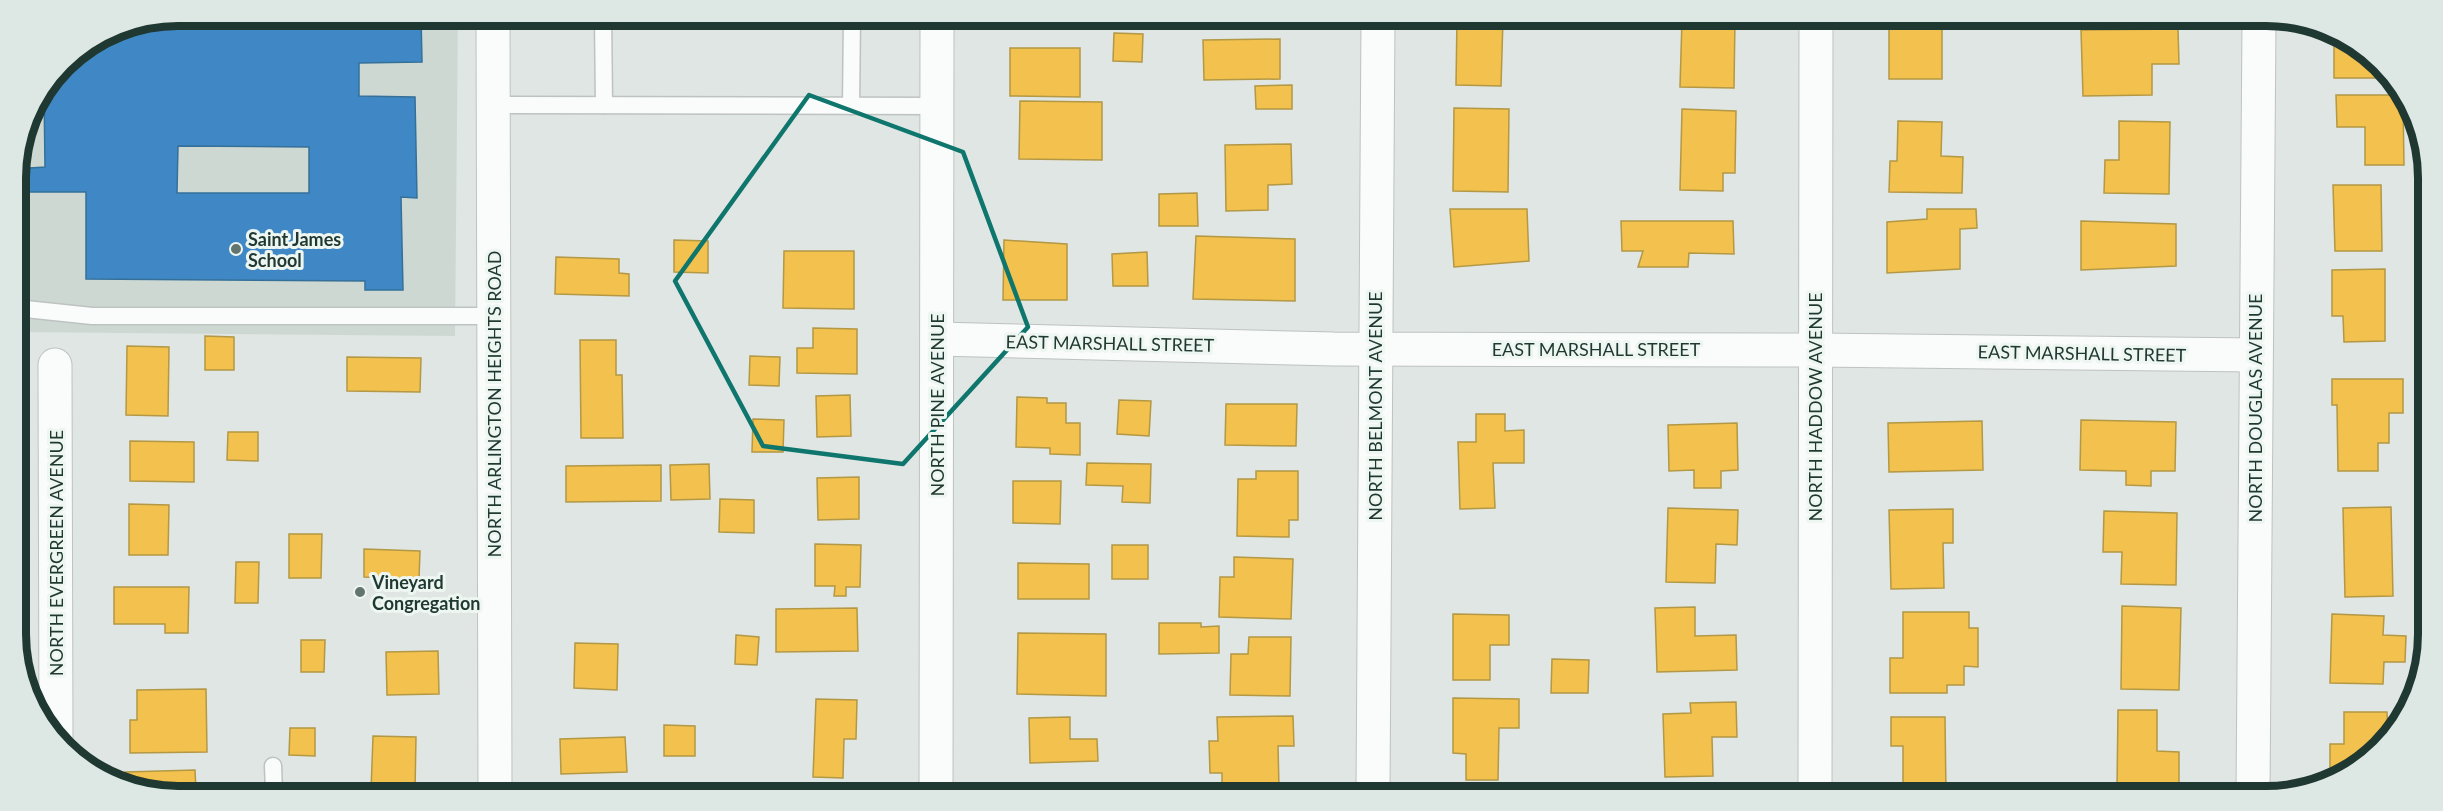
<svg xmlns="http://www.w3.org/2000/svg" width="2443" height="811" font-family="Lato,sans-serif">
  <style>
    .built { fill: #ced8d3 }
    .homes { fill: #f2c14e; stroke: #b39845; stroke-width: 1.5 }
    .schools { fill: #3f88c5; stroke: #357099; stroke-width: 1.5; fill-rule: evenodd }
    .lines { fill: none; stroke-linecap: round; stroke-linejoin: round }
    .service-casing { stroke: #bdc3c0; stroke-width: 19 }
    .minor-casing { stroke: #bdc3c0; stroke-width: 35 }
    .secondary-casing { stroke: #bdc4c1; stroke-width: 35 }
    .service { stroke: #fafbfb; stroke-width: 16 }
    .minor { stroke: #fafbfb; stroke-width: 33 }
    .secondary { stroke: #fafbfb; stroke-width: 33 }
    .marked { fill: none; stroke: #0f766e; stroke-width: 4.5; stroke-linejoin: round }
    .poi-dot { fill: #63756f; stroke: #eef6f2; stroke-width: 2 }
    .labels { text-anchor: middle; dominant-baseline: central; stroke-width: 6; stroke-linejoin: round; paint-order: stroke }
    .poi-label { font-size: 18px; font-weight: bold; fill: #1f3831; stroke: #eef6f2; text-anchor: start }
    .street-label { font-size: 18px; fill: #1f3831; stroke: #eef6f2 }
    .rim { fill: none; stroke: #1f3831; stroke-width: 8 }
  </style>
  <rect width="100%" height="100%" fill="#e0e6e3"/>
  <polygon class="built" points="178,15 458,16 455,336 16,332 15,167 28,115 63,62 116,27"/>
  <g class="homes">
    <polygon points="1160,18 1197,18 1197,28 1159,27"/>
    <rect x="1240" y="18" width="50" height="3"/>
    <polygon points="1457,18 1503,19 1501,86 1456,85"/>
    <polygon points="1682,19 1735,19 1734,88 1680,87"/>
    <rect x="1889" y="20" width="53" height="59"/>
    <polygon points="2178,29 2179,64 2152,64 2152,95 2083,96 2081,30"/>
    <polygon points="1114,33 1143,34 1142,62 1113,61"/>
    <polygon points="2334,37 2387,70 2388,78 2334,78"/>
    <polygon points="1280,39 1280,79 1204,80 1203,40"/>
    <polygon points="1010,48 1080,48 1080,97 1010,96"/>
    <polygon points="1292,85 1292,109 1256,109 1255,86"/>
    <polygon points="2336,95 2400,95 2403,103 2404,165 2365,165 2365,127 2337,127"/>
    <polygon points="1020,101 1102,102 1102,160 1019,159"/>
    <polygon points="1454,108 1509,109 1508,192 1453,191"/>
    <polygon points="1682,109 1736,111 1735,173 1723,173 1723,191 1680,190"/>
    <polygon points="1898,121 1942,122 1941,156 1963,157 1962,193 1889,192 1890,161 1897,161"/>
    <polygon points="2119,121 2170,122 2169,194 2104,193 2105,160 2119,160"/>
    <polygon points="1291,144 1292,184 1268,185 1268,210 1226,211 1225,145"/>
    <polygon points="2333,185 2381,185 2382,251 2335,251"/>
    <polygon points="1197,193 1198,226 1159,226 1159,194"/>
    <polygon points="1450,209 1527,209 1529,261 1454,267"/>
    <polygon points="1927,209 1976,209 1977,228 1960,229 1960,269 1887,273 1887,222 1927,219"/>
    <polygon points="1621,221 1733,221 1734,254 1689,253 1688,267 1638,267 1643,251 1622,251"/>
    <polygon points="2081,221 2176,224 2176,266 2081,270"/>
    <polygon points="1196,236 1295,239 1295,301 1193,299"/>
    <polygon points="674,240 708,241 708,273 674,272"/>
    <polygon points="1004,240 1067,244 1067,300 1003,300"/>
    <polygon points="784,251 854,251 854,309 783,308"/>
    <polygon points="1147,252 1148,286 1113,286 1112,254"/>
    <polygon points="556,257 619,259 619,273 629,274 629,296 555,294"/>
    <polygon points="2385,269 2385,341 2344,342 2343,316 2332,316 2332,270"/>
    <polygon points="813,328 857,329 857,374 797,373 797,348 813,348"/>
    <polygon points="205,336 234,337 234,370 205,370"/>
    <polygon points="580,340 616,340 616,375 622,375 623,438 581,438"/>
    <polygon points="127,346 169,347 168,416 126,415"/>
    <polygon points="750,356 780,357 779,386 749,385"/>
    <polygon points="347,357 421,358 420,392 347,391"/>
    <polygon points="2332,379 2403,379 2403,413 2389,413 2389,443 2378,443 2378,471 2338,471 2337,405 2332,405"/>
    <polygon points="850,395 851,436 817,437 816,396"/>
    <polygon points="1017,397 1047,398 1047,403 1066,403 1066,423 1080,423 1080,455 1050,454 1050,448 1016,447"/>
    <polygon points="1119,400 1151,401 1149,436 1117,434"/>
    <polygon points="1226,404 1297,404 1296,446 1225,445"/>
    <polygon points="1476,414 1505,414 1505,431 1524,430 1524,463 1493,463 1495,508 1460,509 1458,442 1476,442"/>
    <polygon points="753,419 784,420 783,452 752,452"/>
    <polygon points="2081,420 2176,422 2175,471 2151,471 2151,486 2126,485 2126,471 2080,470"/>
    <polygon points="1982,421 1983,470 1889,472 1888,423"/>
    <polygon points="1737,423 1738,470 1721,471 1721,488 1694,488 1694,470 1669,471 1668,425"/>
    <polygon points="228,432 258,432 258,461 227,460"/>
    <polygon points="130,441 194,442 194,482 130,481"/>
    <polygon points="1087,463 1151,464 1150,503 1122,502 1123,486 1086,485"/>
    <polygon points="709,464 710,499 671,500 670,465"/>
    <polygon points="661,465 661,501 566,502 566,466"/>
    <polygon points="1256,471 1298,471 1298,520 1289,520 1289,537 1237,536 1238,479 1256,479"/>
    <polygon points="859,477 859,519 818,520 817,478"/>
    <polygon points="1013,481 1061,481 1060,524 1013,523"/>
    <polygon points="720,499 754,500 754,533 719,532"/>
    <polygon points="129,504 169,505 168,555 129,555"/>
    <polygon points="2391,507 2393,596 2345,597 2343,508"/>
    <polygon points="1668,508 1738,510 1737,545 1716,544 1715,583 1666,582"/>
    <polygon points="1953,509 1953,543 1943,543 1944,588 1891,589 1889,510"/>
    <polygon points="2104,511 2177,513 2176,585 2121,584 2122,552 2103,552"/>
    <polygon points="289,534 322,534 321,578 289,578"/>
    <polygon points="815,544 861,545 860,587 846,587 846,596 834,596 835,586 815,586"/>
    <rect x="1112" y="545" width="36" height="34"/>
    <polygon points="364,549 420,551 419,579 364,577"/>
    <polygon points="1234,557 1293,559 1291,619 1219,617 1220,577 1234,577"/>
    <polygon points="236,562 259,562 258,603 235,603"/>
    <polygon points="1018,563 1089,564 1089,599 1018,599"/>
    <polygon points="114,587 189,587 188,633 165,633 165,624 114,624"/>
    <polygon points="2122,606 2181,608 2179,690 2121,689"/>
    <polygon points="1695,607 1695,636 1736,635 1737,670 1657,672 1655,608"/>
    <polygon points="857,608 858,651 776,652 776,609"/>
    <polygon points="1903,612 1969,612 1969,628 1978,628 1978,667 1964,666 1964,685 1947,685 1947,693 1890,693 1890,658 1903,658"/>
    <polygon points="1453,614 1509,615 1509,645 1490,645 1490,680 1453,680"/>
    <polygon points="2332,614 2384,616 2383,635 2406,636 2405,662 2384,662 2383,684 2330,683"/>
    <polygon points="1159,623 1201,623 1201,627 1219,626 1219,653 1159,654"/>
    <polygon points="1018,633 1106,634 1106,696 1017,694"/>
    <polygon points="736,635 759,637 757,665 735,664"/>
    <polygon points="1249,637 1291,637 1290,696 1230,695 1231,654 1248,654"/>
    <polygon points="301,640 325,640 324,672 301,672"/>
    <polygon points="575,643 618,644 617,690 574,688"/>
    <polygon points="438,651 439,694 387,695 386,652"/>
    <polygon points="1552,659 1589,660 1588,693 1551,693"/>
    <polygon points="206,689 207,752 130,753 130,720 137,720 137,690"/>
    <polygon points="1453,698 1519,699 1519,728 1499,728 1498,780 1466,780 1466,754 1453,753"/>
    <polygon points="816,699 857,700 856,739 844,739 843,778 813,777"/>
    <polygon points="1736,702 1737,737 1712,737 1713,776 1665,777 1663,714 1691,713 1690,703"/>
    <polygon points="2118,710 2157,710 2157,751 2179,752 2179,788 2117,787"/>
    <polygon points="2344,712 2387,712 2388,737 2365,762 2330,775 2330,744 2344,744"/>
    <polygon points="1293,716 1294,746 1278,746 1279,788 1222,789 1222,773 1210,773 1209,741 1218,741 1217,717"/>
    <polygon points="1070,717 1070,739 1097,739 1098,761 1030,763 1029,718"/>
    <polygon points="1891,717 1945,717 1946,795 1903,795 1903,746 1891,746"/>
    <polygon points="664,725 695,726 695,756 664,756"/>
    <polygon points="290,728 315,728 315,756 289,755"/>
    <polygon points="373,736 416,737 415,791 371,791"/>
    <polygon points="625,737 627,772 561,774 560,739"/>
    <polygon points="195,770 196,791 135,790 125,784 125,772"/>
  </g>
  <path class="schools" d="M 178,15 L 421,16 L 422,62 L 359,63 L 359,96 L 415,97 L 417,198 L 401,197 L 403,290 L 365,290 L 365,281 L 86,279 L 86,192 L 15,192 L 15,169 L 45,167 L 44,91 L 63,62 L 116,27 ZM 178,146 L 309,147 L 309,193 L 177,193 Z"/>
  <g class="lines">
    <defs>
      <g id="service">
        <polyline points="603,16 604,105"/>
        <polyline points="494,105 937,106"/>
        <polyline points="851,106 852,17"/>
        <polyline points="16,308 92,316 494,316"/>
        <polyline points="273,766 274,791"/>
      </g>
      <g id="minor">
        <polyline points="937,339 1334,349 1815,350 2255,355"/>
        <polyline points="55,365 56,741"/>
        <polyline points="936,792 937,17"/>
        <polyline points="1373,793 1378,18"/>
        <polyline points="1815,795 1816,19"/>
        <polyline points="2253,796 2259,21"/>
      </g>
      <polyline id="secondary" points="493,16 495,791"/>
    </defs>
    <use href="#service" class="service-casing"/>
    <use href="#minor" class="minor-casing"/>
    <use href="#secondary" class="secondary-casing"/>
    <use href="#service" class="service"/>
    <use href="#minor" class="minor"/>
    <use href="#secondary" class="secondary"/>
  </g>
  <path class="marked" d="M 809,95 L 963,152 L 1028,327 L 903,464 L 763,446 L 675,281 Z"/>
  <g class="poi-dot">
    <circle cx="236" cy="249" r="6"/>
    <circle cx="360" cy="592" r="6"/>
  </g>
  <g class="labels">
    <g class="poi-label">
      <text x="248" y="239">Saint James<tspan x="248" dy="21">School</tspan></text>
      <text x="372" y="582">Vineyard<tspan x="372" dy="21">Congregation</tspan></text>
    </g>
    <g class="street-label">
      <text transform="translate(1110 343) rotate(1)">EAST MARSHALL STREET</text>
      <text x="1596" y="349">EAST MARSHALL STREET</text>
      <text transform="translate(2082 353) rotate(1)">EAST MARSHALL STREET</text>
      <text transform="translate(494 404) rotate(-90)">NORTH ARLINGTON HEIGHTS ROAD</text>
      <text transform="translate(937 405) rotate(-90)">NORTH PINE AVENUE</text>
      <text transform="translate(1375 406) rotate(-90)">NORTH BELMONT AVENUE</text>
      <text transform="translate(1815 407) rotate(-90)">NORTH HADDOW AVENUE</text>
      <text transform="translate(2255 408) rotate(-90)">NORTH DOUGLAS AVENUE</text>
      <text transform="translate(56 553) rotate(-90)">NORTH EVERGREEN AVENUE</text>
    </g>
  </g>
  <path d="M0 0H2443V811H0ZM178 26H2266A152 152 0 0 1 2418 178V634A152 152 0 0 1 2266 786H178A152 152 0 0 1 26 634V178A152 152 0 0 1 178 26Z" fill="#dde7e3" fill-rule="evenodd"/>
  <path class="rim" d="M178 26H2266A152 152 0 0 1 2418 178V634A152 152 0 0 1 2266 786H178A152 152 0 0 1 26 634V178A152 152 0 0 1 178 26Z"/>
</svg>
